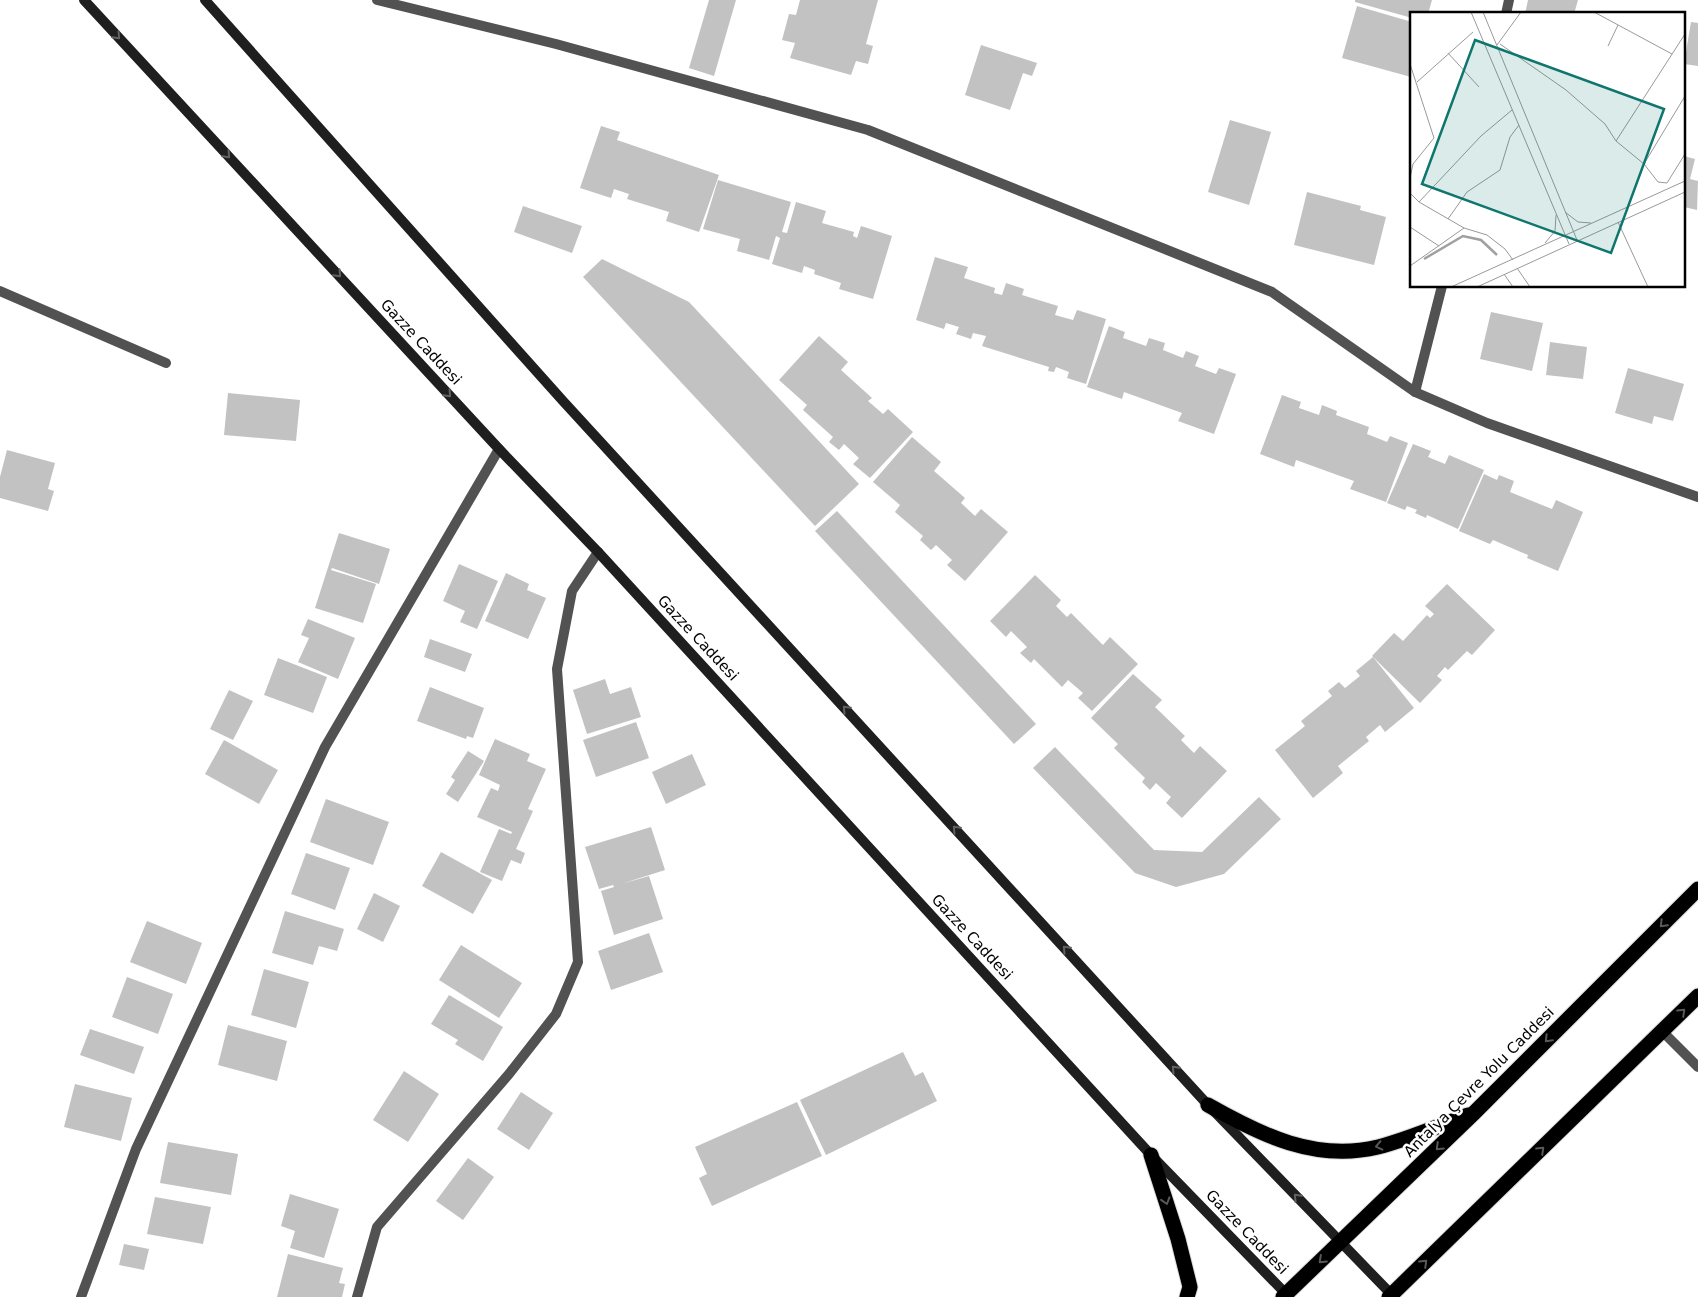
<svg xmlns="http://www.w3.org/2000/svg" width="1698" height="1297" font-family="'DejaVu Sans',sans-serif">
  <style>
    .building { fill: #c2c2c2 }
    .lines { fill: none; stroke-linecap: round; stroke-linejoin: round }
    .highway-casing { stroke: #dbdbdb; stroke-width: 17 }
    .street { stroke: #525252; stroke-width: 10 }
    .secondary { stroke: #1f1f1f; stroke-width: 10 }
    .highway { stroke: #000; stroke-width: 15 }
    .oneway { stroke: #626262 }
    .oneway2 { stroke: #595959 }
    .labels { text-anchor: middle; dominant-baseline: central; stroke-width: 5; stroke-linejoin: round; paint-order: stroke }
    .street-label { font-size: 15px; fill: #000; stroke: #fff }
    .inset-river { fill: none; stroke: #a0a0a0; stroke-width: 2.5 }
    .inset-road { fill: none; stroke: #999; stroke-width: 1 }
    .view { fill: #0f766e; fill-opacity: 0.15; stroke: #0f766e; stroke-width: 2.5 }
    .inset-edge { fill: none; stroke: #000; stroke-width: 2.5 }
  </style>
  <rect width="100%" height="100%" fill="#fff"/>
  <g class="building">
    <polygon points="709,0 736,0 714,76 689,68"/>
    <polygon points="800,0 878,0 866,44 873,46 868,64 856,61 851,75 790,58 795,43 782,40 789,14 796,15"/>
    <polygon points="1355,0 1432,0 1428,14 1412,14 1412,18 1355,2"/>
    <polygon points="1528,0 1578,0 1574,14 1525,14"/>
    <polygon points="1357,6 1412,22 1411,77 1342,58"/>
    <polygon points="1691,22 1698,23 1698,66 1684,64"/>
    <polygon points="981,45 1037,63 1032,76 1023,73 1010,110 965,95"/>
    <polygon points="1230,120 1271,132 1249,205 1208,192"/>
    <polygon points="601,126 620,132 617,140 719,175 699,232 666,221 669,212 627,199 629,194 614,189 611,198 580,188"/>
    <polygon points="1684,156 1695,159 1690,179 1698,181 1697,210 1684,207"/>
    <polygon points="718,180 791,202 782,232 787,233 796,202 826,211 822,223 854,232 853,236 857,238 861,226 892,236 873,299 839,289 841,283 814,274 815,270 804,266 802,273 772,264 780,238 776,236 769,260 737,251 740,239 703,229"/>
    <polygon points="1307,192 1361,206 1360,210 1386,217 1374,265 1294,245"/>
    <polygon points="523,206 582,226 572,253 514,232"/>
    <polygon points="935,257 968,267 964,278 995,288 994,293 1002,295 1006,283 1024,289 1022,295 1058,306 1055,315 1073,320 1077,310 1106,319 1086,384 1067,378 1069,372 1056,367 1054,372 1048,371 1049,367 982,346 986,336 973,333 971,339 956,334 959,327 946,323 944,329 916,320"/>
    <polygon points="602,259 689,302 859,484 815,526 583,277"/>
    <polygon points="1491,312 1543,323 1532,371 1480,359"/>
    <polygon points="1109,326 1125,332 1123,338 1146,346 1149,338 1165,343 1163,350 1183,358 1186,351 1199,356 1195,366 1216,374 1219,368 1236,374 1214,434 1178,421 1182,413 1124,392 1122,399 1087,387"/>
    <polygon points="819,336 848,362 841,370 872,398 868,401 883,414 888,409 913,432 870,478 853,464 859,458 844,444 839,450 829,442 833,437 803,410 807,405 779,380"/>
    <polygon points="1550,342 1587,347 1583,379 1546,375"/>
    <polygon points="1628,368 1684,384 1673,421 1654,416 1652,424 1615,413"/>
    <polygon points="228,393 300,400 296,441 224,435"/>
    <polygon points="1282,395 1301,402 1299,408 1319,415 1322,405 1337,411 1336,415 1369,427 1367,434 1387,442 1390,436 1408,443 1386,502 1350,489 1354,481 1296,460 1294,467 1260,454"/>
    <polygon points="912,437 941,462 934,471 965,498 961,503 975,516 981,509 1008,532 965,581 947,565 952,560 936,545 931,550 920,540 923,536 895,512 900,505 873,482"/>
    <polygon points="1413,444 1431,451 1428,457 1445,464 1449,455 1484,470 1458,529 1427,515 1426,518 1415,513 1417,510 1407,506 1405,510 1387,503"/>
    <polygon points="7,450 55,463 48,489 54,491 48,511 0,498 0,477"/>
    <polygon points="1484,474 1497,480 1499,475 1514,481 1510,492 1552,509 1556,500 1583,512 1558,571 1527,558 1528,555 1493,540 1490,544 1459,531"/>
    <polygon points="837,511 1036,724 1014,744 815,531"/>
    <polygon points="339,533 390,549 379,584 332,568 331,570 376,584 363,623 315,608"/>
    <polygon points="459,564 498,581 477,629 460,622 465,611 443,601"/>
    <polygon points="506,573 529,584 527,590 546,598 528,639 485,621"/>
    <polygon points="1035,575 1061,600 1056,606 1067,617 1071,613 1103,645 1110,637 1138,664 1092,711 1078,698 1083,693 1068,680 1062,687 1034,659 1031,663 1020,653 1027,647 1011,631 1006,637 990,621"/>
    <polygon points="1447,584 1495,630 1472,655 1467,651 1448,670 1445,667 1437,676 1442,680 1420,703 1372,656 1394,633 1403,641 1427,615 1430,618 1434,614 1425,606"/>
    <polygon points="308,619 355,638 338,679 298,662 309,638 301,635"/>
    <polygon points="430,639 472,654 465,672 424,657"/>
    <polygon points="1373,657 1414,708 1385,732 1380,725 1366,737 1369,741 1338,766 1343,773 1313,798 1275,750 1305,726 1301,721 1332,696 1328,691 1339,682 1345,688 1360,676 1356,671"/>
    <polygon points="278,658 327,677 313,713 264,695"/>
    <polygon points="1133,674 1162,700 1155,707 1185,736 1181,740 1194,753 1200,746 1227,771 1182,818 1166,803 1171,797 1156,783 1150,790 1142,782 1145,778 1114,748 1118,744 1091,718"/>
    <polygon points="605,679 610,694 631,687 641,717 587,734 573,690"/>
    <polygon points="430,687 484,708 473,738 467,736 466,739 417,721"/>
    <polygon points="229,690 253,701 233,740 210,729"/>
    <polygon points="636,722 649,758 596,777 583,740"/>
    <polygon points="495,739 530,754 527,761 546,769 528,809 533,811 516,849 525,853 521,864 511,860 502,881 480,872 499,829 511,834 512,832 477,817 491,788 498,791 500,785 479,775"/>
    <polygon points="224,740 278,770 259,804 205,774"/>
    <polygon points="1055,747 1154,850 1202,852 1259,797 1281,819 1224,874 1176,887 1135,873 1033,768"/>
    <polygon points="468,751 484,761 458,802 446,794 455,780 451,777"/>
    <polygon points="692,754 706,785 666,804 652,772"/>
    <polygon points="326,799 389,822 373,865 310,842"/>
    <polygon points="651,827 665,870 621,884 649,876 663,919 614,935 601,891 614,887 613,885 599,889 585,847"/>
    <polygon points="441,852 492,880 473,914 422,886"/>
    <polygon points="306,853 350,868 335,910 291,894"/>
    <polygon points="374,893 400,906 383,942 357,929"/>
    <polygon points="285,911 344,929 337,951 319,946 313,965 272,953"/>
    <polygon points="147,921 202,943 186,984 130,962"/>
    <polygon points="649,933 663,972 611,990 598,951"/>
    <polygon points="461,945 522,983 499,1018 439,980"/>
    <polygon points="264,969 309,982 296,1028 251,1015"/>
    <polygon points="127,977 173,994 158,1034 112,1017"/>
    <polygon points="449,995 503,1027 483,1061 455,1044 458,1040 431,1024"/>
    <polygon points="228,1025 287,1041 277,1081 218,1065"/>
    <polygon points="90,1029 144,1047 134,1074 80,1055"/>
    <polygon points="903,1052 915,1076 923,1072 937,1101 826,1155 800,1100"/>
    <polygon points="404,1071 439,1094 408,1142 373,1120"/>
    <polygon points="75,1084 132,1098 121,1141 64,1127"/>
    <polygon points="521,1092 553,1113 529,1150 497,1129"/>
    <polygon points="797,1102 822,1156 712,1206 699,1178 707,1174 695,1147"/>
    <polygon points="168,1142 238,1154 231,1195 160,1183"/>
    <polygon points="468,1158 494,1177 463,1220 436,1201"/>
    <polygon points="290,1194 339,1209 324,1258 290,1248 295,1231 281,1226"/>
    <polygon points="155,1197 211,1207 203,1244 147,1234"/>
    <polygon points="124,1244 149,1249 144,1270 119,1265"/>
    <polygon points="288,1254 343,1268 339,1283 345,1284 342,1297 277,1297"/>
  </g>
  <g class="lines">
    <defs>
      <g id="highway">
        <path d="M 1208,1105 C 1261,1135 1315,1162 1378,1147 C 1409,1139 1438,1126 1468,1115"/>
        <polyline points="1151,1155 1178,1239 1190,1287 1187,1297"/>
        <polyline points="1283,1297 1474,1113 1698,889"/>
        <polyline points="1389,1297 1698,996"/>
      </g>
    </defs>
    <use href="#highway" class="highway-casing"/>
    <g class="street">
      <polyline points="377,0 556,44 868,130 1272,292 1415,392 1487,423 1698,497"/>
      <polyline points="1506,14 1509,0"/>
      <polyline points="0,291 166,363"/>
      <polyline points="1415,392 1442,286"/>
      <polyline points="1662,1031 1698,1067"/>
      <polyline points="81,1297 136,1149 325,747 499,449"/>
      <polyline points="357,1297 377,1227 509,1074 556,1014 578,962 557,669 572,591 598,552"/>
    </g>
    <g class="secondary">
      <polyline points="84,0 499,449 598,552 1151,1155 1289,1297"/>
      <polyline points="205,0 563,401 1208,1105 1392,1295"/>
    </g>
    <use href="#highway" class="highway"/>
  </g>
  <defs><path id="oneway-chevron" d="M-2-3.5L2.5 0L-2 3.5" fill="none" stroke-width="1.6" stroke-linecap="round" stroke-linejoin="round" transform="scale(1.25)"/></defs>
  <g class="oneway">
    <use href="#oneway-chevron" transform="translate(117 36) rotate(47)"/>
    <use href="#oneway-chevron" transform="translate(227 155) rotate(47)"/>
    <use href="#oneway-chevron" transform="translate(338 274) rotate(47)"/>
    <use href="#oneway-chevron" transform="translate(448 394) rotate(47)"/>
    <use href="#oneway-chevron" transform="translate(846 709) rotate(-133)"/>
    <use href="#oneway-chevron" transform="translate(956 829) rotate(-133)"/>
    <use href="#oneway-chevron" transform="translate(1066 949) rotate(-133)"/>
    <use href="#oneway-chevron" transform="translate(1175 1069) rotate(-133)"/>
    <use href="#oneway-chevron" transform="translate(1297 1197) rotate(-134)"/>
  </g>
  <g class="oneway2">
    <use href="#oneway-chevron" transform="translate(1663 924) rotate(135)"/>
    <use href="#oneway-chevron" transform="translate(1682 1012) rotate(-44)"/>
    <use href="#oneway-chevron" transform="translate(1548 1039) rotate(135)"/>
    <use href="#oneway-chevron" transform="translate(1379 1146) rotate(167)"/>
    <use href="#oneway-chevron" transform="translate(1439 1147) rotate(136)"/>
    <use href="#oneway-chevron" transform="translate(1541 1150) rotate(-44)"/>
    <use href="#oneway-chevron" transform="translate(1166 1201) rotate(73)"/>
    <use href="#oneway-chevron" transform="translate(1322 1260) rotate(137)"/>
    <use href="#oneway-chevron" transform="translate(1424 1263) rotate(-44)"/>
  </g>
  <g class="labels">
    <g class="street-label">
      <text transform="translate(421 342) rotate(47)">Gazze Caddesi</text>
      <text transform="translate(698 638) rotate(47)">Gazze Caddesi</text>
      <text transform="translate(972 937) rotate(47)">Gazze Caddesi</text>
      <text transform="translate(1479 1082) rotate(-45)">Antalya Çevre Yolu Caddesi</text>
      <text transform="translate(1247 1232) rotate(46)">Gazze Caddesi</text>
    </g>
  </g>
  <g transform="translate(1410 12)">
    <rect width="275" height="275" fill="#fff"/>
    <path class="inset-river" d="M 14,247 L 53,224 L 71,228 L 87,243"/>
    <path class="inset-road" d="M 61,0 L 159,232M 73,0 L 167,228M 184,0 L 262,42M 90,32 L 156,78 L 195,112 L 206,129 L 234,152 L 248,170 L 257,171M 87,33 L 111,0M 198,34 L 208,13M 38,41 L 69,75M 0,52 L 24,126 L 3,152 L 0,166M 7,70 L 63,20M 206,129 L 275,22M 234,152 L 275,84M 257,171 L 275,142M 0,181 L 9,190 L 54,216 L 77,223 L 95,237 L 103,248M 9,190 L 71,124 L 102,98M 155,200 L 168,210 L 181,211M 38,207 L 57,180 L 90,158 L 100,125 L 109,113M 208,210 L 238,275M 0,215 L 29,234M 135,231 L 145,219 L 146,203M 0,254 L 54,216M 107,256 L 120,275M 94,262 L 103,275M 41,275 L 275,169M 67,275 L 275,180"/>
    <path class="view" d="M 65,28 L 254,97 L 201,241 L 12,172 Z"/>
    <rect width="275" height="275" class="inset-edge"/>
  </g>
</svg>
